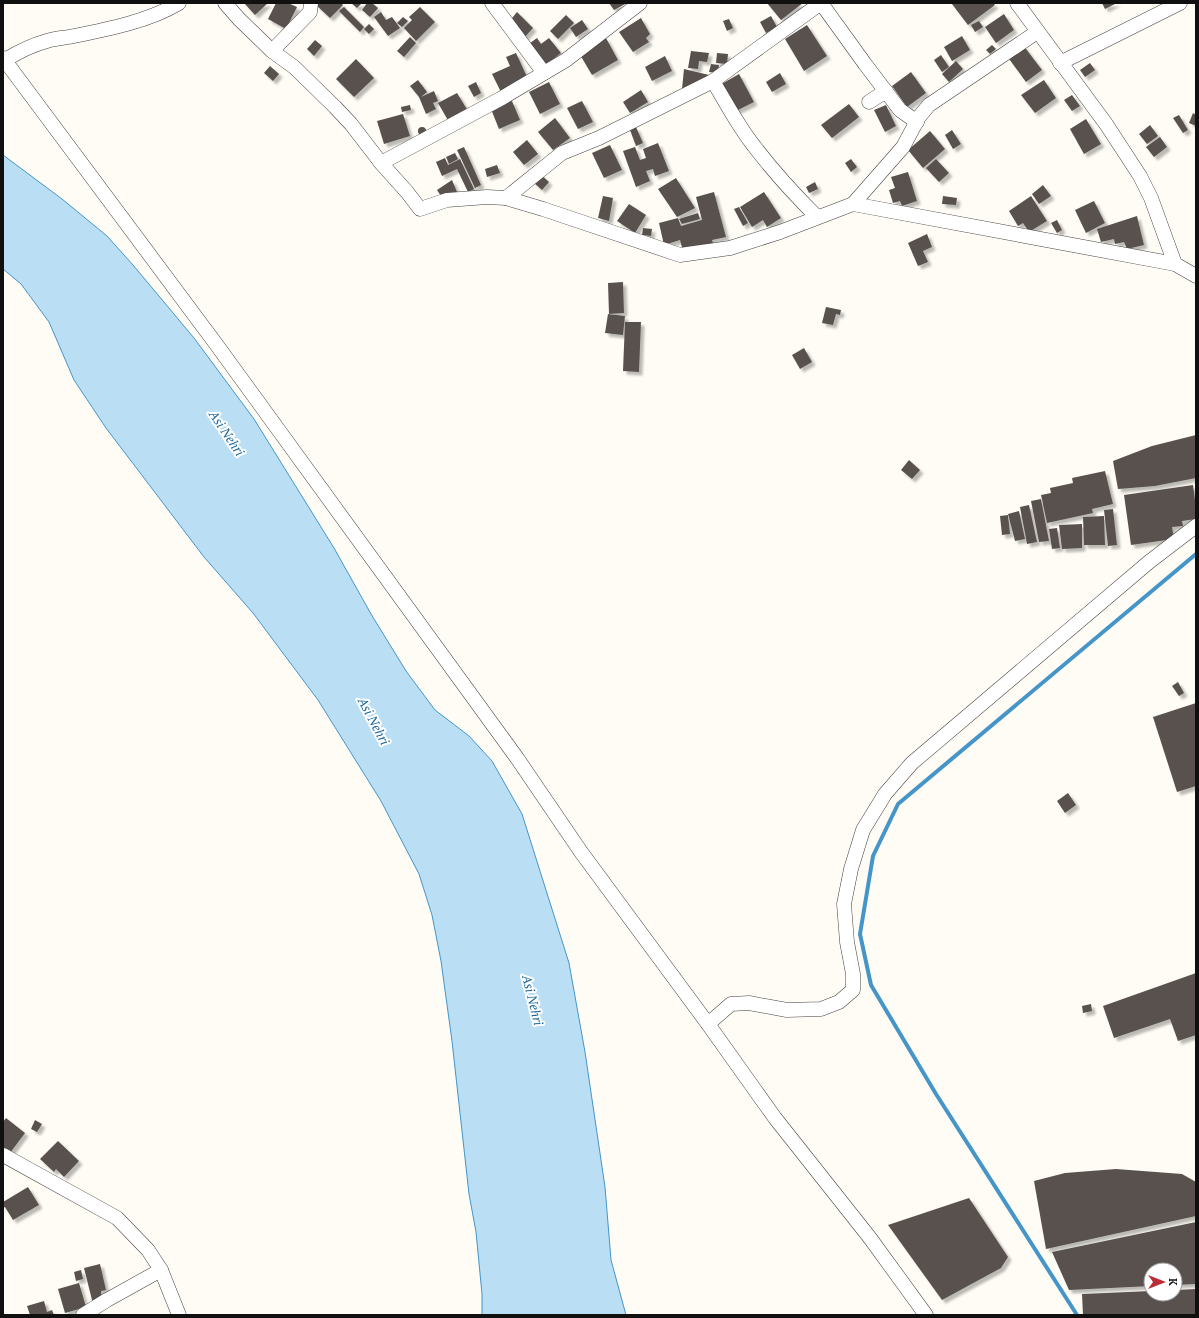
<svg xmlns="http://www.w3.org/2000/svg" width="1199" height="1318" font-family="'PT Serif',serif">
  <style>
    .water { fill: #badff4; stroke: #4595c8 }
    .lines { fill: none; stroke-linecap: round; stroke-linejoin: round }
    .stream { stroke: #4595c8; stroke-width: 4 }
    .building { fill: #58514d; filter: url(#shadow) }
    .minor-casing { stroke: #434343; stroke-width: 15 }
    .minor { stroke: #fff; stroke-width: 14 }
    .labels { text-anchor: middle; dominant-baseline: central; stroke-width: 4; stroke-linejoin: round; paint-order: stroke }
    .water-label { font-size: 13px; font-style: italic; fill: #1e689d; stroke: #fff }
  </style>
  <defs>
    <filter id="shadow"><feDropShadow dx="3.5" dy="3.5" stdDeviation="1" flood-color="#0004"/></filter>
  </defs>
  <rect width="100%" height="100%" fill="#fefcf4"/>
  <polygon class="water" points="3,155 62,199 107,236 133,265 194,338 254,419 334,548 371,614 406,671 435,710 469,736 492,761 522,814 569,963 585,1052 605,1187 611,1260 626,1315 482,1315 482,1294 476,1232 469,1194 452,1041 441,961 432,915 419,874 381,801 318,700 253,613 204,557 106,428 74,380 49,322 21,284 3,269"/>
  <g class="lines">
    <polyline class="stream" points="1077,1315 936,1094 871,985 860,934 873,856 898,804 1196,554"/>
  </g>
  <g class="building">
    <polygon points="244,3 268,3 255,15"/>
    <polygon points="276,3 288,3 297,7 286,29 268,19"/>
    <polygon points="318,3 341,3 343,5 330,18 316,5"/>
    <polygon points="351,3 362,3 357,8"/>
    <polygon points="367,3 372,3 378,8 370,17 362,10"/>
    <polygon points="609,3 627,3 614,10"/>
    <polygon points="767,3 803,3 781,20"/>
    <polygon points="953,3 993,3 995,5 968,25 952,4"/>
    <polygon points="1102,3 1117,3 1105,9"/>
    <polygon points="344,7 364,27 360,32 339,11"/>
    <polygon points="420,7 435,22 416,41 404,28 412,20 409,17"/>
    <polygon points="381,12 386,20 392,17 400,28 388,36 374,17"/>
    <polygon points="517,12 533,28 524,38 508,23"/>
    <polygon points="1004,14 1014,30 996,43 985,27"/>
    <polygon points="566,15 574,23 558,39 550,31"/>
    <polygon points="771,16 777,27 766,33 760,22"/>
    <polygon points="403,17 408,21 402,27 397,23"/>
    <polygon points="641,18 650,34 646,38 649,42 633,52 619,32"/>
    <polygon points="729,19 733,28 727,31 723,21"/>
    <polygon points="582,20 588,29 576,37 570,28"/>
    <polygon points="979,21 983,27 975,32 971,25"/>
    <polygon points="369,24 374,29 369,34 364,29"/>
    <polygon points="807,25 827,56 804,71 785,39"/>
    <polygon points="962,36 970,50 952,61 944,47"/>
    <polygon points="410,37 416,43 404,57 397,51"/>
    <polygon points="537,38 541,44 549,38 561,53 543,67 526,46"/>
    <polygon points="606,38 618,60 592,75 579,53"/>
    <polygon points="315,40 322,46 314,56 307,49"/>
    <polygon points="992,45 996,49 990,54 986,50"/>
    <polygon points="1023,45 1042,70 1026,82 1007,56"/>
    <polygon points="691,51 709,53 707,62 699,61 698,69 688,68"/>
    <polygon points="516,53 528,79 501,92 492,74 510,66 506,57"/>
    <polygon points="717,53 728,54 727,64 716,63"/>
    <polygon points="941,55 949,67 942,72 934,60"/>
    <polygon points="665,56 672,71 652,81 645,67"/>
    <polygon points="356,59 374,78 354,97 336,79"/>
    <polygon points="956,61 963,69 949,82 942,74"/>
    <polygon points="1090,63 1095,70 1085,77 1080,70"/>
    <polygon points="711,64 719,65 718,73 709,72"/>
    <polygon points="270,66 279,74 273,81 264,73"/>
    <polygon points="684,69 709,75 682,89"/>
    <polygon points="911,72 926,93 907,107 892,86"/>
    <polygon points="780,73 786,84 772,92 766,82"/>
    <polygon points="739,74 754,102 732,113 718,86"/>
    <polygon points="418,80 427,92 421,97 434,91 438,101 433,103 436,109 426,114 419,97 410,86"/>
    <polygon points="1044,80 1056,98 1035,113 1021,95"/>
    <polygon points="476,82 481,93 474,97 468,86"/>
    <polygon points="549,82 560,104 540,114 529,92"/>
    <polygon points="641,90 648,102 630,113 623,102"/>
    <polygon points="457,93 468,111 449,122 438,103"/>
    <polygon points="1072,95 1080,106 1072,111 1064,100"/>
    <polygon points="512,101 520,120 499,129 491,109"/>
    <polygon points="582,101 593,122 578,129 567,108"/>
    <polygon points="849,104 859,117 832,138 821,125"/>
    <polygon points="410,105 411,110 402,112 401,107"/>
    <polygon points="886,105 896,126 885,132 874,110"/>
    <polygon points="1193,113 1196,115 1196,126 1189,123"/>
    <polygon points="403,114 410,136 384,144 377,121"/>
    <polygon points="1179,115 1188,130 1183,133 1173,118"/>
    <polygon points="555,118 570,138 553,150 538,132"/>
    <polygon points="1086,119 1101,144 1084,154 1070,129"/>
    <polygon points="1150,125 1158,136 1147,144 1139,134"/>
    <polygon points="636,127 643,143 636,146 630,130"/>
    <circle cx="422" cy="131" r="4"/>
    <polygon points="952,130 961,144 953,149 945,135"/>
    <polygon points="930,131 945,149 923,168 908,150"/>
    <polygon points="1160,137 1167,147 1154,157 1146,147"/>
    <polygon points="527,140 538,154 524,165 513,152"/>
    <polygon points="658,143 669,171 655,176 653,169 646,171 650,181 636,187 623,151 635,147 640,160 646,158 643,149"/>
    <polygon points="610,145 622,170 604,178 592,153"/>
    <polygon points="464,147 481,185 475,188 457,150"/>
    <polygon points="455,153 458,159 449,164 446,157"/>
    <polygon points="445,158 448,165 460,159 474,189 468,192 457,169 442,176 436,162"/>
    <polygon points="851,159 857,167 851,172 845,163"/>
    <polygon points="936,159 949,173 939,182 926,168"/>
    <polygon points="497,165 500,173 487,177 485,169"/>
    <polygon points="908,172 917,201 902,206 900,201 893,203 889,190 895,188 891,177"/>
    <polygon points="540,174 549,182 542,190 532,181"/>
    <polygon points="676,178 695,208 677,217 658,189"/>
    <polygon points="452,180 457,192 441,196 437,190"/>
    <polygon points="815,182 818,189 809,193 806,187"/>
    <polygon points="1043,185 1051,196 1039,204 1032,194"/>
    <polygon points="714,192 726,237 712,240 713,243 683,251 680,240 664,245 659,223 678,218 681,226 702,220 696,197"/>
    <polygon points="764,192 781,218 767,227 763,220 752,227 740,207"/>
    <polygon points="603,196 613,198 609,221 598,218"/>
    <polygon points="943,196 957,198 956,205 942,204"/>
    <polygon points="1031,196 1047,221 1029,232 1023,223 1018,226 1009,211"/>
    <polygon points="1094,201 1105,223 1086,233 1075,210"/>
    <polygon points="629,204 646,215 635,233 617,221"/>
    <polygon points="739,207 748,223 743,226 734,209"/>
    <polygon points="698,213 700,219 682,224 679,219"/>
    <polygon points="1137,216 1144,245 1127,249 1124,242 1115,244 1114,239 1101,242 1097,229"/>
    <polygon points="1057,220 1062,230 1057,233 1051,223"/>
    <polygon points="643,228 652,229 651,236 642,235"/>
    <polygon points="927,234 932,247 923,251 928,262 918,266 908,243"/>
    <polygon points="623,282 624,313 609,314 608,283"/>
    <polygon points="826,307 841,310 840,315 836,314 833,325 822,323"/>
    <polygon points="608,314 625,316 623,335 605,333"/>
    <polygon points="625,322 641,322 639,372 623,371"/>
    <polygon points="804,348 812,362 800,369 792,355"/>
    <polygon points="1196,435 1196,478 1155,486 1118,489 1113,461 1152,446"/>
    <polygon points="909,460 920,470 912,479 901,470"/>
    <polygon points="1105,471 1113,504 1092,509 1093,513 1047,523 1041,495 1051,493 1050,488 1073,483 1072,478"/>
    <polygon points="1193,485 1196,508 1196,519 1182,521 1183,526 1172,527 1174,539 1131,545 1124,495"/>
    <polygon points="1041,499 1049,541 1039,542 1031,501"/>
    <polygon points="1029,505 1037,542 1027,544 1020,507"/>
    <polygon points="1113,509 1117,545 1108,546 1104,510"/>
    <polygon points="1019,511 1025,539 1015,541 1008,514"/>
    <polygon points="1008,515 1010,534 1002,535 1000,516"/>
    <polygon points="1104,516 1105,545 1084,545 1083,517"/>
    <polygon points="1082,524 1082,548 1062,549 1059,525"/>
    <polygon points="1057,528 1060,548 1052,549 1049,529"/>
    <polygon points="1178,682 1184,693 1179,696 1172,686"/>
    <polygon points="1196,703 1196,786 1177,792 1153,717"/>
    <polygon points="1068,793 1076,805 1065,813 1057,801"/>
    <polygon points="1196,973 1196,1035 1178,1041 1170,1019 1114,1038 1103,1006"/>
    <polygon points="1091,1004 1092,1011 1083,1013 1082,1006"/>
    <polygon points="6,1118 25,1133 10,1153 3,1147 3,1122"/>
    <polygon points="35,1120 42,1124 37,1132 31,1129"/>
    <polygon points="58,1141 79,1161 64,1177 56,1169 54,1172 40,1159"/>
    <polygon points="1116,1169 1182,1174 1196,1182 1196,1216 1046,1249 1034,1181 1065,1173"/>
    <polygon points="28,1187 39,1205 13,1220 5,1207 3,1208 3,1202"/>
    <polygon points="969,1198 1008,1257 1001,1268 942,1300 888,1225"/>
    <polygon points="1196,1222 1196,1284 1175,1285 1175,1270 1151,1270 1151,1286 1069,1290 1052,1252"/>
    <polygon points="100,1264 106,1290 101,1291 102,1302 93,1304 84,1268"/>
    <polygon points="81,1270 83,1279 76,1281 74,1272"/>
    <polygon points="79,1283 86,1307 65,1313 58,1289"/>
    <polygon points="1196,1289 1196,1315 1083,1315 1082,1294 1151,1291 1151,1294 1175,1294 1175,1290"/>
    <polygon points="44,1301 47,1312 52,1310 54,1315 30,1315 27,1306"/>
  </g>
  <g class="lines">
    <defs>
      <g id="minor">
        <polyline points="225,3 239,19 272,51 294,67 335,107 351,124 381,163 407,192 420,209 447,200 487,197 506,198 543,209 680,255 730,248 780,232 853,204 1175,264"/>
        <polyline points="492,3 544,73"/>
        <polyline points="821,3 865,64 900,110 917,122"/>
        <polyline points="1017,3 1106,124 1140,176 1151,198 1175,264 1196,276"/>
        <polyline points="272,51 310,12 311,3"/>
        <polyline points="3,58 216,344 517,758 581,852 708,1024 775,1118 870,1238 926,1315"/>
        <path d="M 5,60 C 18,52 32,45 47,41 C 55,38 65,38 74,36 C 109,29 149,21 179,3"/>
        <polyline points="1060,63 1180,3"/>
        <path d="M 713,81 C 726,103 738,126 754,146 C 773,171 795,195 817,217"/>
        <polyline points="869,102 886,91"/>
        <polyline points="381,163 502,98 566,60 640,3"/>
        <polyline points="506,198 562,153 599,138 713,81 821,3"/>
        <polyline points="853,204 903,147 919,117 929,105 1037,32"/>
        <polyline points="708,1024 731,1004 749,1003 787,1010 821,1009 839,1002 853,990 853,974 847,942 844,904 851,869 863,830 885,794 912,763 1149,562 1196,526"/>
        <polyline points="3,1155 117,1218 148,1250 161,1270 179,1315"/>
        <polyline points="83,1315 107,1300 161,1270"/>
      </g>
    </defs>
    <use href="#minor" class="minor-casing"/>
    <use href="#minor" class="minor"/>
  </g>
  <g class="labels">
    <g class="water-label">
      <text transform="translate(227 433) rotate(56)">Asi Nehri</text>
      <text transform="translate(374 721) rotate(62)">Asi Nehri</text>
      <text transform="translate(533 1000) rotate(76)">Asi Nehri</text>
    </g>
  </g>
  <rect width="1199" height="1318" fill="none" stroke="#101010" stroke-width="8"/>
  <g transform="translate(1163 1282) rotate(90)"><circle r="19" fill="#ffffff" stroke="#9f9f9f"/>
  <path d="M0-3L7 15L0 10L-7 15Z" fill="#bb2d36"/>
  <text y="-6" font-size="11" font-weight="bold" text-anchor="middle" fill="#101010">K</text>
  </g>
</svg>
